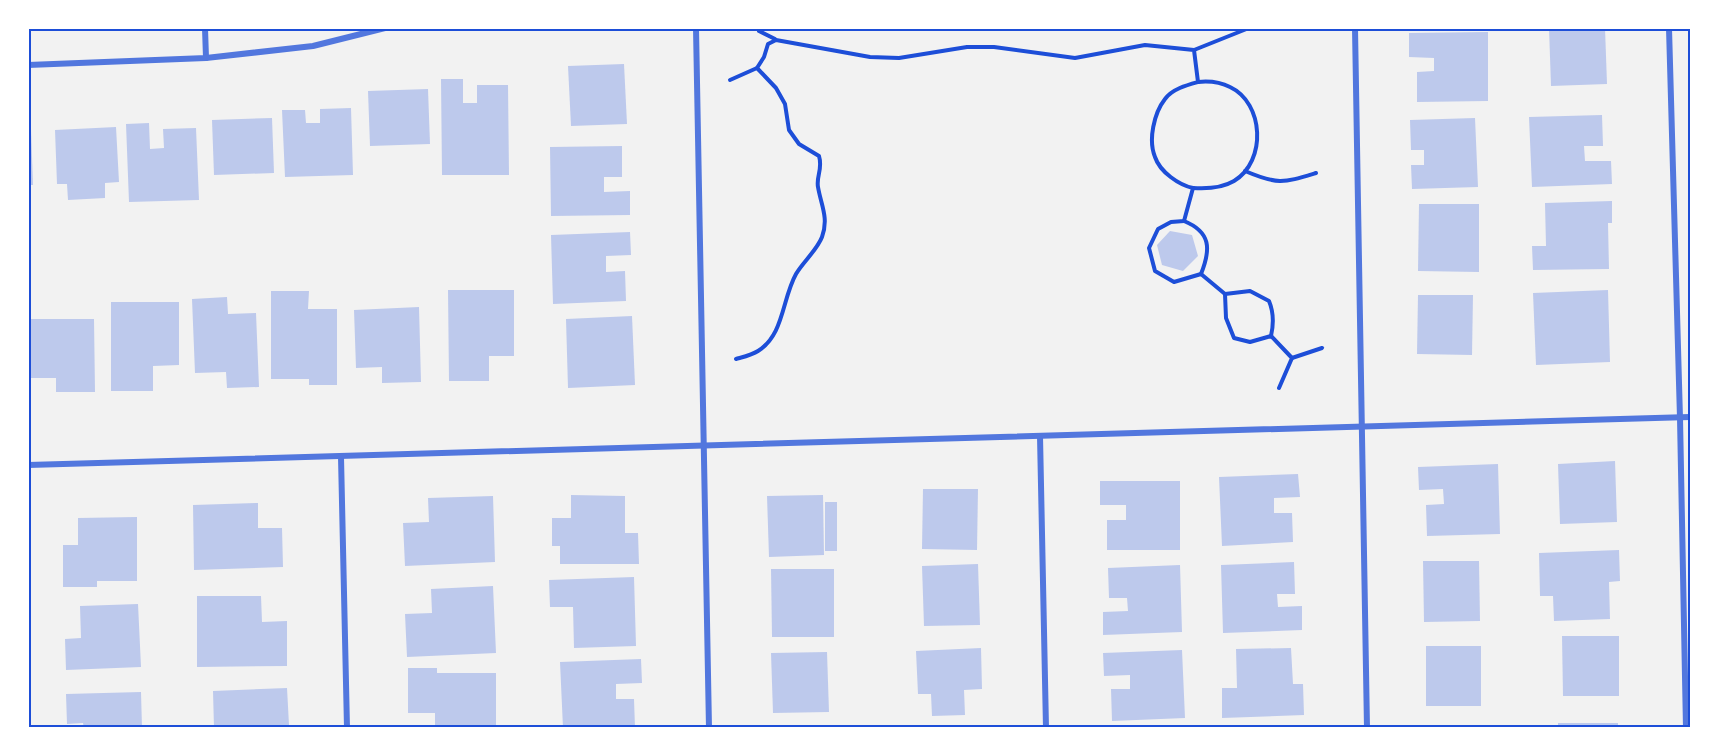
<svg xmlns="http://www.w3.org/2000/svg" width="1719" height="756" font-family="Spectral,serif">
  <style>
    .building { fill: #bdc9ec }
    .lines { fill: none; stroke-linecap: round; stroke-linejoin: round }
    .path { stroke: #1d4ed8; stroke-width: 4 }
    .minor { stroke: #5277de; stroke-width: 6 }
    .neatline { fill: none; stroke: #1d4ed8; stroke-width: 2 }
  </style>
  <rect width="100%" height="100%" fill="#f2f2f2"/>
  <g class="building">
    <polygon points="1549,28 1605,28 1607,84 1551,86"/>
    <polygon points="1488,32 1488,101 1417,102 1417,72 1434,71 1434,58 1409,57 1409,33"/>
    <polygon points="624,64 627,124 571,126 568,66"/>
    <polygon points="441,79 463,79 463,103 477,103 477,85 508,85 509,175 442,175"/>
    <polygon points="428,89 430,144 370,146 368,91"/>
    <polygon points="351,108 353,175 285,177 282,110 305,110 306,123 320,123 320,109"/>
    <polygon points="1602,115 1603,146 1584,146 1585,161 1611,161 1612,184 1532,187 1529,117"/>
    <polygon points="272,118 274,173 214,175 212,120"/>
    <polygon points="1475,118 1478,187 1412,189 1411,165 1424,165 1424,150 1411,150 1410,120"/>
    <polygon points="149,123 150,149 164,148 163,129 196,128 199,200 129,202 126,124"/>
    <polygon points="116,127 119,182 105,183 105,198 68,200 67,184 57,184 55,130"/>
    <polygon points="28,129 31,129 33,185 28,185"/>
    <polygon points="622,146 622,177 604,177 604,192 630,191 630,215 551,216 550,147"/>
    <polygon points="1612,201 1612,223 1608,223 1609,269 1533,270 1532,246 1546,246 1545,203"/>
    <polygon points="1419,204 1479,204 1479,272 1418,271"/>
    <polygon points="1170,231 1192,235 1198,256 1183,271 1162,265 1157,245"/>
    <polygon points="630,232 631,255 606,256 606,272 625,271 626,301 553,304 551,235"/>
    <polygon points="448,290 514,290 514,356 489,356 489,381 449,381"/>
    <polygon points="1608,290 1610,362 1536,365 1533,293"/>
    <polygon points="271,291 309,291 308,309 337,309 337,385 309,385 309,379 271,379"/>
    <polygon points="1418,295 1473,295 1472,355 1417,354"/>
    <polygon points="227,297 228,314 256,313 259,387 227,388 226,372 195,373 192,299"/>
    <polygon points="111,302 179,302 179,365 153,366 153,391 111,391"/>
    <polygon points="419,307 421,382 382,383 382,367 356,368 354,310"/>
    <polygon points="632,316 635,385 568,388 566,319"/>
    <polygon points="28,319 94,319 95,392 56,392 56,378 28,378"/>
    <polygon points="1615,461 1617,522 1560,524 1558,464"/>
    <polygon points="1498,464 1500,534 1427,536 1426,505 1444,504 1443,489 1419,490 1418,467"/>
    <polygon points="1298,474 1300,497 1274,498 1274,513 1292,513 1293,542 1222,546 1219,477"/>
    <polygon points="1100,481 1180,481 1180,550 1107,550 1107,520 1126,520 1126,505 1100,505"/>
    <polygon points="923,489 978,489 977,550 922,549"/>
    <polygon points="571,495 625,496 625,533 638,533 639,564 560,564 560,546 552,546 552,518 571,518"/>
    <polygon points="823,495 824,555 769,557 767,496"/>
    <polygon points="493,496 495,562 405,566 403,523 429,522 428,498"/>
    <rect x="825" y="502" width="12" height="49"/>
    <polygon points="258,503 258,528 282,528 283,567 194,570 193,505"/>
    <polygon points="137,517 137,581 97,581 97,587 63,587 63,545 78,545 78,518"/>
    <polygon points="1619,550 1620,581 1609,582 1610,619 1554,621 1553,596 1540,596 1539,553"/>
    <polygon points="1423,561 1479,561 1480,621 1424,622"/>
    <polygon points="1294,562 1295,594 1277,594 1278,607 1302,606 1302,630 1223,633 1221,565"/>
    <polygon points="978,564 980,625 924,626 922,566"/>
    <polygon points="1180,565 1182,632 1103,635 1103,612 1128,611 1127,598 1109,598 1108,568"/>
    <polygon points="771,569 834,569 834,637 772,637"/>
    <polygon points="634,577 636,646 574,648 573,607 550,607 549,580"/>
    <polygon points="493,586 496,653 407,657 405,614 432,613 431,589"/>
    <polygon points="197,596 261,596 262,622 287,621 287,666 197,667"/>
    <polygon points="138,604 141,667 66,670 65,639 81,638 80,606"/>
    <polygon points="1562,636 1619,636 1619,696 1563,696"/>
    <rect x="1426" y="646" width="55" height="60"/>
    <polygon points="981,648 982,689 964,690 965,715 932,716 931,694 918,694 916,651"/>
    <polygon points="1291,648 1293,684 1303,684 1304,715 1222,718 1222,688 1237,688 1236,649"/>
    <polygon points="1182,650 1185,718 1112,721 1111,689 1130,689 1130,675 1104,676 1103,653"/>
    <polygon points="827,652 829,712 773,713 771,653"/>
    <polygon points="641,659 642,683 616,684 616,699 634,699 635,728 563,728 560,662"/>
    <polygon points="408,668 437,668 437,673 496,673 496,728 435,728 435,713 408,713"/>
    <polygon points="287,688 289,725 267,725 267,728 214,728 213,691"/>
    <polygon points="141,692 142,728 84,728 83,723 67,724 66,694"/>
    <rect x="1558" y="723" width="60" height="5"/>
  </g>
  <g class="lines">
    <g class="path">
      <polyline points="759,31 775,39"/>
      <polyline points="1194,50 1249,28"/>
      <polyline points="730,80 757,68"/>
      <path d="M 1245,171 C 1278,185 1283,183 1316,173"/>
      <path d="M 1193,188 C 1207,189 1222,188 1234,181 C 1267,161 1264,103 1230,87 C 1220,82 1208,81 1198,82"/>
      <path d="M 1184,221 C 1211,232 1211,249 1201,274"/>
      <path d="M 1225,294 L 1250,291 L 1269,301 C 1274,313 1274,323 1271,336"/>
      <polyline points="1292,358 1322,348"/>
      <path d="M 736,359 C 743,357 752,355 758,351 C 784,335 782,299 796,274 C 803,262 817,250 822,237 C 829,218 821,205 818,187 C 816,176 823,169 819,156 L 799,144 L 789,130 L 785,104 L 776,88 L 757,68 L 764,57 L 768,44 L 776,40 L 870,57 L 899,58 L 967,47 L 994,47 L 1075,58 L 1145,45 L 1194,50 L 1198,82 C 1187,85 1172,89 1165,99 C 1154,113 1148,140 1155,157 C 1160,172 1179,185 1193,188 L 1184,221 L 1171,222 L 1158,229 L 1149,248 L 1155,271 L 1174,282 L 1201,274 L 1225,294 L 1226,318 L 1234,338 L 1250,342 L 1271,336 L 1292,358 L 1279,388"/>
    </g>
    <g class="minor">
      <polyline points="205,28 206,58"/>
      <polyline points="696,28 709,728"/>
      <polyline points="1355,28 1367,728"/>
      <polyline points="1669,28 1680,418 1686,728"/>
      <polyline points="28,65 206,58 313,46 385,28"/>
      <polyline points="1040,436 1046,728"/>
      <polyline points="341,457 347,728"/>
      <polyline points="28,465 1690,417"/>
    </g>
  </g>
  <rect width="1719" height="756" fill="none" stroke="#ffffff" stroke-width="60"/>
  <rect x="30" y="30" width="1659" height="696" class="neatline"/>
</svg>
